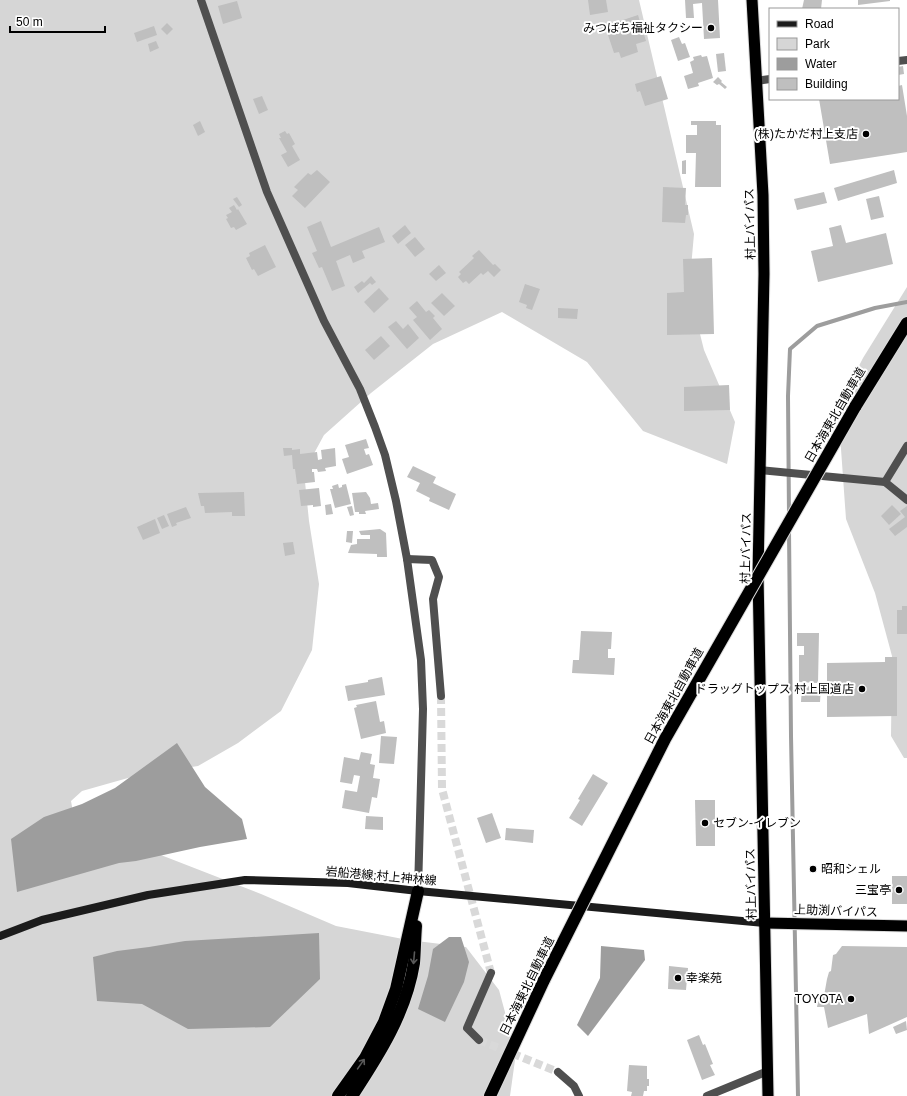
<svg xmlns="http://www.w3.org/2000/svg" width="907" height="1096" font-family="Helvetica,'Noto Sans JP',sans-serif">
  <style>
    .green { fill: #d6d6d6 }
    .water { fill: #9d9d9d }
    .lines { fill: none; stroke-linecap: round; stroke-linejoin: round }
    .stream { stroke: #9d9d9d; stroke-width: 4 }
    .building { fill: #bfbfbf }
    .minor-tunnel { stroke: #d9d9d9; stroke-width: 8; stroke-dasharray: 8 4; stroke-linecap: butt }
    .trunk-casing { stroke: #dbdbdb; stroke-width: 13 }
    .motorway-casing { stroke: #dbdbdb; stroke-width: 14 }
    .minor { stroke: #4f4f4f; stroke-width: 8 }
    .tertiary { stroke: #4f4f4f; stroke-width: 8 }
    .secondary { stroke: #1c1c1c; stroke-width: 8 }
    .trunk { stroke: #000; stroke-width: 11 }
    .motorway { stroke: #000; stroke-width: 12 }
    .motorway-bridge-casing { stroke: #dbdbdb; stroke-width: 14; stroke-linecap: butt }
    .motorway-bridge { stroke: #000; stroke-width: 12 }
    .oneway { stroke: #595959 }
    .poi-dot { fill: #000; stroke: #fff; stroke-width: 1.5 }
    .labels { text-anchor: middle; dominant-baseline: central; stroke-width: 4; stroke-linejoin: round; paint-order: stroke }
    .poi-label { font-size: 12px; fill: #000; stroke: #fff; text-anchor: end }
    .street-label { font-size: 12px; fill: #000; stroke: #fff }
  </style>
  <rect width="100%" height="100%" fill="#fff"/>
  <g class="green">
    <polygon points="0,0 639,0 694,234 689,290 704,350 735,422 727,464 643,431 587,362 502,312 433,344 371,393 324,435 304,472 309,521 319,584 312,650 281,711 238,743 198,766 135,776 82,791 71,801 74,818 148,850 261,894 336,926 408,940 466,947 499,990 516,1053 510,1096 0,1096"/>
    <polygon points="907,287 907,758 904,758 891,736 892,656 875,593 846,519 838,407 863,358"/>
  </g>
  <g class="water">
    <polygon points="177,743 205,787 242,819 247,839 200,847 136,861 119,863 17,892 11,839 44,817 82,804 115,788"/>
    <polygon points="319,933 320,979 270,1027 188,1029 142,1004 97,1001 93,957 117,951 149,947 185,941"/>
    <polygon points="449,937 461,937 469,962 464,982 445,1022 418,1009 428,976 433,949"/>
    <polygon points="601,946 644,950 645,960 588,1036 577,1025 600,978"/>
  </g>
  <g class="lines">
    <g class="stream">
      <polyline points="789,515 788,396 790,349 817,326 875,308 907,302"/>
      <polyline points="789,530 791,736 798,1096"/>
    </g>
  </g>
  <g class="building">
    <polygon points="588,0 606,0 608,12 590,15"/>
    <polygon points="685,0 718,0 720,38 704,39 702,3 693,4 694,18 686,18"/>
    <polygon points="804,0 822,0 821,9 802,9"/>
    <polygon points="858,0 890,0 890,1 858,5"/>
    <polygon points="237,1 242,18 223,24 218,6"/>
    <polygon points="638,15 646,41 636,44 638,52 621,58 619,52 614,53 605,26"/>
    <polygon points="167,23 173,29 167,35 161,29"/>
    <polygon points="154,26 157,35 137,42 134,33"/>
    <polygon points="679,37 682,44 685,43 690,57 678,61 671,40"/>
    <polygon points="156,41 159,48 150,52 148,44"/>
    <polygon points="724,53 726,71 718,72 716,54"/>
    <polygon points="701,55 702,57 707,56 713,78 698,83 699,86 688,89 684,76 693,73 690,62 694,60 693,57"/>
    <polygon points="903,66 904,74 898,75 898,67"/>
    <polygon points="661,76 668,99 645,106 640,91 637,92 635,84"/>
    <polygon points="718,77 722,81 721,82 727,87 725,89 719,84 717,85 713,82"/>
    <polygon points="902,85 907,116 907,152 830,164 819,99 898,99 898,86"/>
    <polygon points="262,96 268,110 259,114 253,99"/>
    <polygon points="200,121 205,132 198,136 193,125"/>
    <polygon points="691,121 716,121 716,125 721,125 721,187 695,187 696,153 686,153 686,135 697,135 697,125 691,125"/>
    <polygon points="285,131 287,134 289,133 295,144 292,146 300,160 288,167 281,155 287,152 279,138 281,138 279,134"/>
    <polygon points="686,160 686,174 682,174 682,161"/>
    <polygon points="317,170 330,182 305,208 292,196 298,190 294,187 308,173 311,175"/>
    <polygon points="894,170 897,183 838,201 834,188"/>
    <polygon points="663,187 686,188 685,205 688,205 688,215 686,215 685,223 662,222"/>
    <polygon points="824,192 827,203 797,210 794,199"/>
    <polygon points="879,196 884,217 871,220 866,199"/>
    <polygon points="237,197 242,205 239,207 233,199"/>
    <polygon points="234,205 237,210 238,209 247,224 236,230 234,227 231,228 226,219 228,218 226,215 232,212 229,208"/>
    <polygon points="321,221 331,247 379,227 385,242 362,251 365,258 353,263 350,255 336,261 345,286 332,291 322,267 319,268 312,253 317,251 307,227"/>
    <polygon points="405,225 411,233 398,244 392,236"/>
    <polygon points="841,225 846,243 886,233 893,264 818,282 811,251 833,246 829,228"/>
    <polygon points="415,237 425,249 415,257 405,245"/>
    <polygon points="265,245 276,267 258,276 254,269 252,270 246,258 250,256 249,253"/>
    <polygon points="479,250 493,265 495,264 501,270 494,277 488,271 483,275 481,273 469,284 466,281 463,283 458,277 461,274 459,272 474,258 472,256"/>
    <polygon points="712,258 714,334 667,335 667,293 684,292 683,259"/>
    <polygon points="439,265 446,273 436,281 429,274"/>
    <polygon points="371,276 376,282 372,285 370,283 358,293 354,287 362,281 364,283"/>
    <polygon points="525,284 540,289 532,310 526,308 527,305 519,302"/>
    <polygon points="379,288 389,299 374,313 364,302"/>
    <polygon points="442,293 455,306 444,316 431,303"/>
    <polygon points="417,301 426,312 429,310 435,316 433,318 442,329 430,340 413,320 417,317 409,308"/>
    <polygon points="558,308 578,309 577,319 558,318"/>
    <polygon points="396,321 403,329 408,324 419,338 407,349 388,327"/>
    <polygon points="381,336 390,346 374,360 365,350"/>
    <polygon points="729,385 730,410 684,411 684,387"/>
    <polygon points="366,439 369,448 364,449 366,455 369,454 373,465 347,474 342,459 349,457 345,445"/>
    <polygon points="283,448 292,448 292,450 300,449 300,454 317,452 318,460 322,459 321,450 335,448 336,466 325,468 326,471 318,472 317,469 312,469 312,472 314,472 315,482 297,484 295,469 293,469 292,455 284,456"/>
    <polygon points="413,466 436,477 433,483 456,494 449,510 429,501 430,498 416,491 420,483 407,477"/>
    <polygon points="338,484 339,488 342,487 342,485 346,484 351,504 335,508 330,489 333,489 332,486"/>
    <polygon points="319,488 321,506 313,507 313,505 301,506 299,490"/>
    <polygon points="244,492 245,516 232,516 232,512 205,513 204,506 201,506 198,493"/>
    <polygon points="366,492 370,498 371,504 378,503 379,509 365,511 366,514 359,514 359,512 355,512 352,493"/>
    <polygon points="331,504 333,514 326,515 325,505"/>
    <polygon points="892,505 901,514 889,525 881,516"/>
    <polygon points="352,506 354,515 350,516 347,507"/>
    <polygon points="907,506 907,527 895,536 889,529 905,517 900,511"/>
    <polygon points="186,507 191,518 176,523 177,525 172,527 167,514"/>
    <polygon points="164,515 169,526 162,529 157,518"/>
    <polygon points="155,519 160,533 143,540 137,527"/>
    <polygon points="380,529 386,533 387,557 377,557 377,554 348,553 351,545 357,544 357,539 370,539 370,535 361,535 359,531"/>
    <polygon points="347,531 353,531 352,543 346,542"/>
    <polygon points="293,542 295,554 285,556 283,543"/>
    <polygon points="902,606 907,606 907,634 897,634 897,610 902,610"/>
    <polygon points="581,631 612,632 611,649 608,649 608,658 615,658 614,675 572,673 573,660 579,660"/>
    <polygon points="797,633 819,633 818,683 799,682 799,655 804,655 804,646 797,646"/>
    <polygon points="885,657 897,657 897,716 827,717 827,663 885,662"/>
    <polygon points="382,677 385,695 348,701 345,686 368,682 368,680"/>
    <polygon points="802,686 821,687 820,702 801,702"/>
    <polygon points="376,701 380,722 384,721 386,733 361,739 354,708 357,707 356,705"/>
    <polygon points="381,736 397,737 394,764 379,763"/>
    <polygon points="361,752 372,754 370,764 375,765 373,778 380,779 377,798 372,797 369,813 342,808 345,790 357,792 360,776 354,775 352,784 340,782 344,757 359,760"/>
    <polygon points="593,774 608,783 582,826 569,818 580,800 578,799"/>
    <polygon points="695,800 715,800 715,846 696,846"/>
    <polygon points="492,813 501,838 486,843 477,818"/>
    <polygon points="366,816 383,817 383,830 365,829"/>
    <polygon points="506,828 534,830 533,843 505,840"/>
    <rect x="892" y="876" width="15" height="28"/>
    <polygon points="842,946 907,947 907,1017 869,1034 867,1014 828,1028 824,1007 817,1007 819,995 824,996 827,979 829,972 831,971 833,955 836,954"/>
    <polygon points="669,966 688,968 686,990 668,989"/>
    <polygon points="906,1021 907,1030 896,1034 893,1027"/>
    <polygon points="699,1035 703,1045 705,1044 713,1064 710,1065 715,1075 702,1080 687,1040"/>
    <polygon points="629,1065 647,1066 647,1079 649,1079 649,1086 647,1086 647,1091 644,1091 643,1096 631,1096 632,1092 627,1091"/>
  </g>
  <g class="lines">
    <g class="minor-tunnel">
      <polyline points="441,696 442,789 491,973"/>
      <polyline points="479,1040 558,1072"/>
    </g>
    <defs>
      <g id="trunk">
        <polyline points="752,0 763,195 764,274 758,574 768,1096"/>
        <polyline points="765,923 907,926"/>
      </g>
      <g id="motorway">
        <polyline points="855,407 907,323"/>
        <polyline points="338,1096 365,1058 384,1022 396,989 418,891"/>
        <path d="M 352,1096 C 379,1055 406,1013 414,963 C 415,951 415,938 416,926"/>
        <polyline points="490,1096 544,980"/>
      </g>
    </defs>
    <use href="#trunk" class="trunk-casing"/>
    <use href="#motorway" class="motorway-casing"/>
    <g class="minor">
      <polyline points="898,61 907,60"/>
      <polyline points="756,81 770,79"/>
      <polyline points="760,470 885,482 907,500"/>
      <polyline points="885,482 907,446"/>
      <polyline points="407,559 432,560 439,577 433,599 441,696"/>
      <polyline points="479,1040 467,1028 491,973"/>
      <polyline points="558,1072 574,1086 579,1096"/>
      <polyline points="707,1096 768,1071"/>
    </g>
    <polyline class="tertiary" points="201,0 267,192 324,321 360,389 375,427 385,455 396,501 407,559 421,660 423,709 418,891"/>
    <polyline class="secondary" points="0,936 42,920 148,895 245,880 348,883 418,891 765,923"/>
    <use href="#trunk" class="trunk"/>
    <use href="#motorway" class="motorway"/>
    <defs>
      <polyline id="motorway-bridge" points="544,980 665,739 855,407"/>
    </defs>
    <use href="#motorway-bridge" class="motorway-bridge-casing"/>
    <use href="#motorway-bridge" class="motorway-bridge"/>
  </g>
  <defs><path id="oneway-shaft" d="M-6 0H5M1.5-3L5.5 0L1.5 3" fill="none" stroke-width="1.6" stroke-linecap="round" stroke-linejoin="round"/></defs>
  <g class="oneway">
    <use href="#oneway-shaft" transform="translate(414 958) rotate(95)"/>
    <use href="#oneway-shaft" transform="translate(361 1064) rotate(-55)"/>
  </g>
  <g class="poi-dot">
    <circle cx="711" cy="28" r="4"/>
    <circle cx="866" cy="134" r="4"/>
    <circle cx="862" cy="689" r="4"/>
    <circle cx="705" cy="823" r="4"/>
    <circle cx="813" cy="869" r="4"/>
    <circle cx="899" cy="890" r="4"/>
    <circle cx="678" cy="978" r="4"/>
    <circle cx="851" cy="999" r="4"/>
  </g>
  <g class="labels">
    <g class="poi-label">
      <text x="703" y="28">みつばち福祉タクシー</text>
      <text x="858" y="134">(株)たかだ村上支店</text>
      <text x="854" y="689">ドラッグトップス 村上国道店</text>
      <text x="713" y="823" text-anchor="start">セブン-イレブン</text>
      <text x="821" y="869" text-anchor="start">昭和シェル</text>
      <text x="891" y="890">三宝亭</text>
      <text x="686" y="978" text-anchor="start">幸楽苑</text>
      <text x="843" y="999">TOYOTA</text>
    </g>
    <g class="street-label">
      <text transform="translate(750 224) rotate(-91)">村上バイパス</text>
      <text transform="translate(835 415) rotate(-60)">日本海東北自動車道</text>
      <text transform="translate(746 548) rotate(-89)">村上バイパス</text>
      <text transform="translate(674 696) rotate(-61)">日本海東北自動車道</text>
      <text transform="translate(381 876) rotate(5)">岩船港線;村上神林線</text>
      <text transform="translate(751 884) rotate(-91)">村上バイパス</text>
      <text transform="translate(836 911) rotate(2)">上助渕バイパス</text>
      <text transform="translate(527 986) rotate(-64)">日本海東北自動車道</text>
    </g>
  </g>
  <rect x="769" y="8" width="130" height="92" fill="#ffffff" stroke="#999999"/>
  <rect x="777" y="21" width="20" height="6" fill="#1c1c1c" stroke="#999999"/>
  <text x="805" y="28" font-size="12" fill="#000000">Road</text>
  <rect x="777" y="38" width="20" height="12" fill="#d6d6d6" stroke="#999999"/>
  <text x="805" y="48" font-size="12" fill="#000000">Park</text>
  <rect x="777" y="58" width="20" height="12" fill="#9d9d9d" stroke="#999999"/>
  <text x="805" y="68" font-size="12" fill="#000000">Water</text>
  <rect x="777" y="78" width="20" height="12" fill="#bfbfbf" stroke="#999999"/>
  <text x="805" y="88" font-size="12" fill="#000000">Building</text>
  <path d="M10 26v6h95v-6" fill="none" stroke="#000000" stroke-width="2"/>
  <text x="16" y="26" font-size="12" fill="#000000" stroke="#ffffff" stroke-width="3" paint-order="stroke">50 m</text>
</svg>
